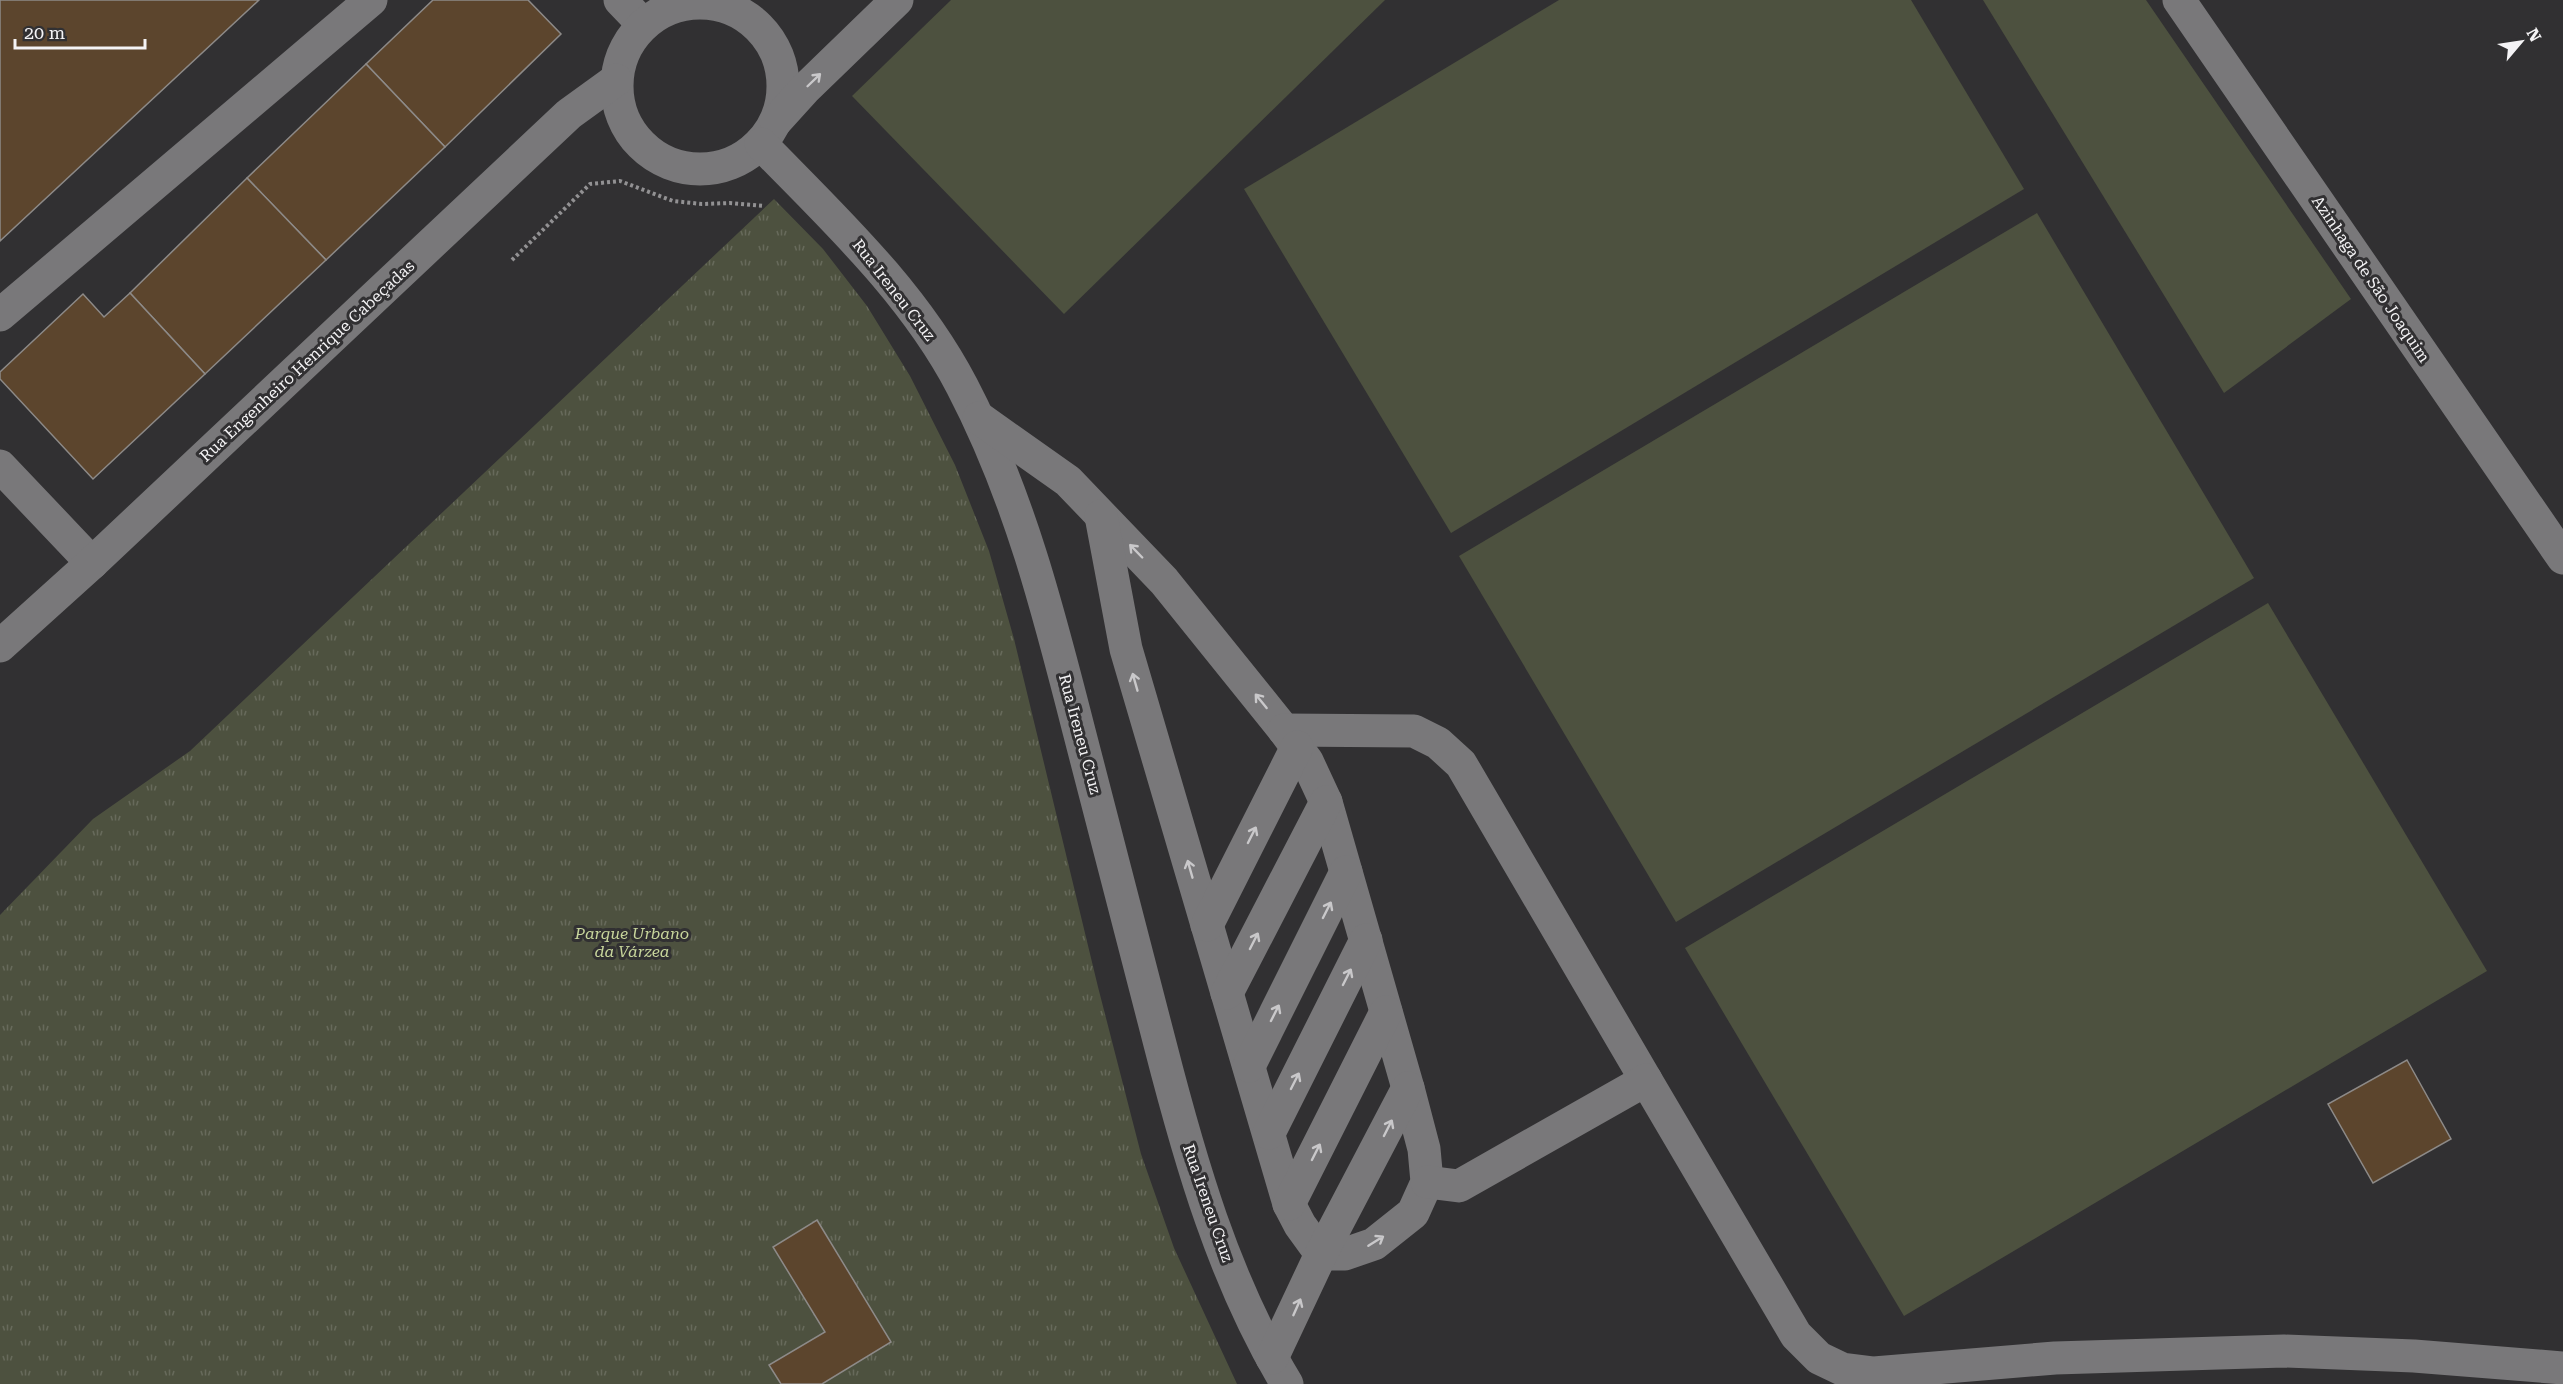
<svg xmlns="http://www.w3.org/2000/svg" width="2563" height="1384" font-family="'Roboto Serif',serif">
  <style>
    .green { fill: #4d513f }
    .park { fill: url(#park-tufts) }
    .building { fill: #5c452d; stroke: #8d8a88; stroke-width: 1.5 }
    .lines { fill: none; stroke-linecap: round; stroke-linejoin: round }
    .path { stroke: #929193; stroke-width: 4; stroke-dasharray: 3 3; stroke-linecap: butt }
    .minor { stroke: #79787a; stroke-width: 33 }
    .oneway { stroke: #c9c8ca }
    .labels { text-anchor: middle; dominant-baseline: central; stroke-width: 6; stroke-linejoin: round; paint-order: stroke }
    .street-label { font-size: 16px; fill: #f4f3f5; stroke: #313032 }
    .park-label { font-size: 16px; font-style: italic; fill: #c8d69c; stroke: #313032 }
  </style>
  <defs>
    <pattern id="park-tufts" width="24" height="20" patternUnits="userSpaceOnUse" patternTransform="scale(1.5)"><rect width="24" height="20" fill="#4d513f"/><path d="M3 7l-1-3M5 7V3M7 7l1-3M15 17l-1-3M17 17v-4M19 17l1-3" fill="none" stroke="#676a5b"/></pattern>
  </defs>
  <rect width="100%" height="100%" fill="#313032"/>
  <g class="green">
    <polygon points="951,0 1385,0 1064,314 852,96"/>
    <polygon points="1559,0 1911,0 2024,189 1451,533 1244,189"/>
    <polygon points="1983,0 2146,0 2351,299 2224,393"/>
    <polygon points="2037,213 2254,578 1676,922 1459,556"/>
    <polygon points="2268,603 2487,971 1904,1316 1685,948"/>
  </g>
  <polygon class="park" points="774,199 823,249 867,306 910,376 955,465 989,551 1014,639 1098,987 1141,1154 1174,1248 1237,1384 0,1384 0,915 93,819 190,751"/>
  <g class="building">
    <polygon points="0,0 259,0 0,241"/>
    <polygon points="433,0 528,0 561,34 445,147 366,64"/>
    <polygon points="366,64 445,147 326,260 247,178"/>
    <polygon points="247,178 326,260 205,374 130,293"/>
    <polygon points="130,293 205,374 93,479 0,379 0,372 83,294 104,317"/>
    <polygon points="2407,1060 2451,1139 2373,1183 2328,1104"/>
    <polygon points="817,1220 891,1342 822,1384 781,1384 769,1365 825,1332 773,1247"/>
  </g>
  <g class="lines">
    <polyline class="path" points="512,260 590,184 620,181 673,201 702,204 730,203 764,206"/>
    <g class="minor">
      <polyline points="620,0 643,24"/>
      <polyline points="2179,0 2563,558"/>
      <circle cx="700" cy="86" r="83"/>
      <polyline points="776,121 805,89 897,0"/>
      <path d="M 761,144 C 834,219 913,292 962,386 C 1019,495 1049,613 1079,731 C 1106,835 1133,939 1160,1044 C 1190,1161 1224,1280 1287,1384"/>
      <polyline points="0,315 371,0"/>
      <polyline points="979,418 1068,481 1164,581 1284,730 1307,761 1326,802 1408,1088 1424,1149 1427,1182 1413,1213 1374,1244 1345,1254 1321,1254"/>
      <polyline points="0,466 92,563"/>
      <polyline points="1101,516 1126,649 1289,1204 1300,1225 1321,1254"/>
      <polyline points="0,646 92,563 569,114 616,80"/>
      <polyline points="1284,730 1414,731 1438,743 1461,764 1646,1080"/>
      <polyline points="1207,925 1297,747"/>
      <polyline points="1227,993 1326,802"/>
      <polyline points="1249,1066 1346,872"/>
      <polyline points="1269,1133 1366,940"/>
      <polyline points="1427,1182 1459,1186 1646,1080 1796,1335 1819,1358 1842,1369 1874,1373 2055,1358 2284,1351 2414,1356 2563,1368"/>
      <polyline points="1289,1204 1386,1012"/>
      <polyline points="1272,1358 1321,1254 1408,1088"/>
    </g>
  </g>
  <defs><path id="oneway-shaft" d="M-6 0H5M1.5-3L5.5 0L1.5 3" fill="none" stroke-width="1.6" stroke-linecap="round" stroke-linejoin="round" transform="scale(1.5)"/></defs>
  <g class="oneway">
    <use href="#oneway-shaft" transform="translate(814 80) rotate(-44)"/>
    <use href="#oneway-shaft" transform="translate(1136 551) rotate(-134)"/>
    <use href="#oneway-shaft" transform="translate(1135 682) rotate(-106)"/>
    <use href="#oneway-shaft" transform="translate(1261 701) rotate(-129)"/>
    <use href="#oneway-shaft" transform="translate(1252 835) rotate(-63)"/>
    <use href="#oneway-shaft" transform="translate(1190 869) rotate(-106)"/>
    <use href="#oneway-shaft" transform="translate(1327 910) rotate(-63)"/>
    <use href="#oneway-shaft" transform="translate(1254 941) rotate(-63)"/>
    <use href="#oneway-shaft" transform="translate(1347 977) rotate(-63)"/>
    <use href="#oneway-shaft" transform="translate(1275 1013) rotate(-63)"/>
    <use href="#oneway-shaft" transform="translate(1295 1081) rotate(-63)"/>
    <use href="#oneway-shaft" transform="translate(1388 1128) rotate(-63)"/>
    <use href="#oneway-shaft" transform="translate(1316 1152) rotate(-63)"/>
    <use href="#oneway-shaft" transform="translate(1376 1241) rotate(-32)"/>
    <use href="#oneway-shaft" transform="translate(1297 1307) rotate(-66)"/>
  </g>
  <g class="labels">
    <g class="street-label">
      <text transform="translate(2371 279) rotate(56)">Azinhaga de São Joaquim</text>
      <text transform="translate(894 290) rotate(52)">Rua Ireneu Cruz</text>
      <text transform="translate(307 361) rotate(-43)">Rua Engenheiro Henrique Cabeçadas</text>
      <text transform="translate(1080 734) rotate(75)">Rua Ireneu Cruz</text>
      <text transform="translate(1208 1203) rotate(71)">Rua Ireneu Cruz</text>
    </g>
    <g class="park-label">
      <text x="632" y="933">Parque Urbano<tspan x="632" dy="18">da Várzea</tspan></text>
    </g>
  </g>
  <g transform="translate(2521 42) rotate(61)" stroke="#313032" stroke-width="4.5" paint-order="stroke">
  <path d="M0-4.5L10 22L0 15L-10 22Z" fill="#f4f3f5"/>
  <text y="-9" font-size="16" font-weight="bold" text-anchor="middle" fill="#f4f3f5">N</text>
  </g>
  <path d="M15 39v9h130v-9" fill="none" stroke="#f4f3f5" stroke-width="3"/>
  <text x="24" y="39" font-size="18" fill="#f4f3f5" stroke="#313032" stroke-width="4.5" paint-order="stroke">20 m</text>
</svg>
